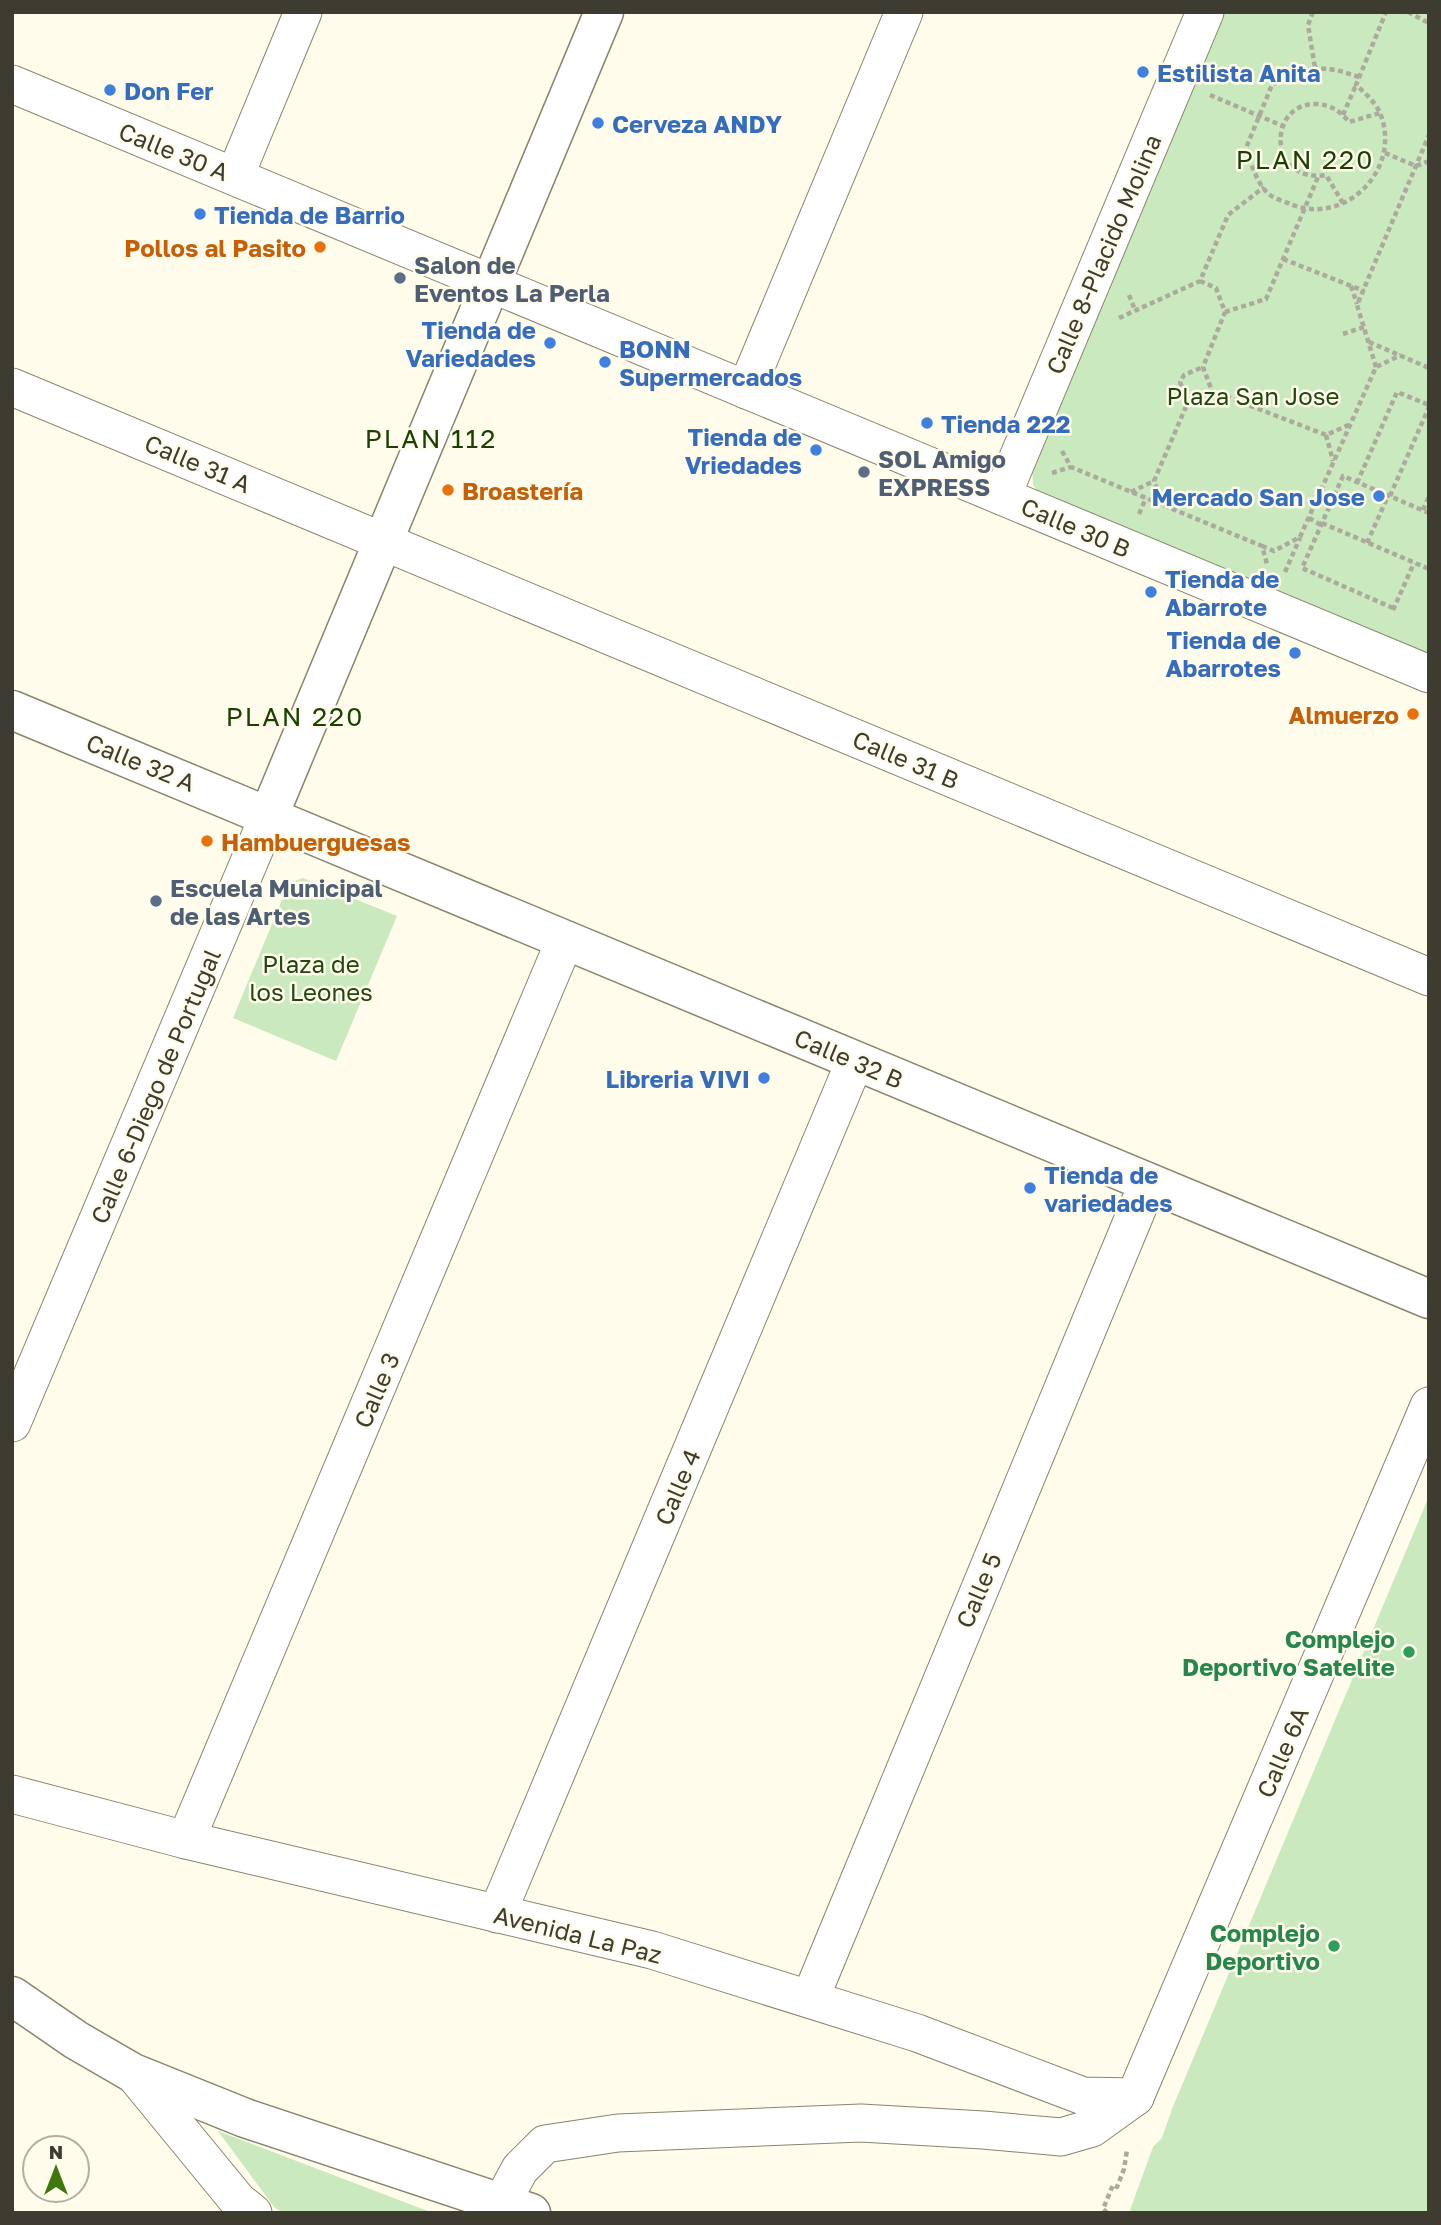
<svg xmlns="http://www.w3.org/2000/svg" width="1441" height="2225" font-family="'Golos Text',sans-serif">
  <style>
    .green { fill: #cae9be }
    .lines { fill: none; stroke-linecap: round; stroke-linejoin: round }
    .minor-casing { stroke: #89846c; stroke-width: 39 }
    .tertiary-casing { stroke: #89846c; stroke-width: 41 }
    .secondary-casing { stroke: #89846c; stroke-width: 41 }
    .path { stroke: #acaa9c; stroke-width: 4.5; stroke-dasharray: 5 3.5; stroke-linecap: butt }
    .minor { stroke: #fff; stroke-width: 37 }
    .tertiary { stroke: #fff; stroke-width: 38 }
    .secondary { stroke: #fff; stroke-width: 38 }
    .shop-dot { fill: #3f7fe0; stroke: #fffcec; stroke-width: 2.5 }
    .food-dot { fill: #e8710a; stroke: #fffcec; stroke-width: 2.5 }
    .service-dot { fill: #5c6f8a; stroke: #fffcec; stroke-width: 2.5 }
    .leisure-dot { fill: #2e9e5b; stroke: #fffcec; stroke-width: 2.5 }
    .labels { text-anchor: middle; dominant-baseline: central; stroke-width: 5; stroke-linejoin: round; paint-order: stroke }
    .shop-label { font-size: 24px; font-weight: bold; fill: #366cbe; stroke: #fffcec; text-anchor: start }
    .street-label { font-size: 24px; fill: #3e3c31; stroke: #fffcec }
    .food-label { font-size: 24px; font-weight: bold; fill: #c56008; stroke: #fffcec; text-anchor: end }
    .service-label { font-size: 24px; font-weight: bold; fill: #4e5e75; stroke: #fffcec; text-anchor: start }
    .park-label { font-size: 24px; fill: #22460e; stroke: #fffcec }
    .leisure-label { font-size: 24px; font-weight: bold; fill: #27864d; stroke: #fffcec; text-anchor: end }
    .neighbourhood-label { font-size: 26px; letter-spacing: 2px; fill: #1b4000; stroke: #fffcec }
  </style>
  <rect width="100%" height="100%" fill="#fffcec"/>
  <g class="green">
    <polygon points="1223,12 1429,12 1429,652 1426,653 1038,492 1033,485 1032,467"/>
    <polygon points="303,878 397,916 336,1061 233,1018 289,883"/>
    <polygon points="1429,1496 1429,2213 1134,2213 1130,2210 1153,2147 1162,2138 1172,2109"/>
    <polygon points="218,2131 433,2213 283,2213 274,2207"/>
  </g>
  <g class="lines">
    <defs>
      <g id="minor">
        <polyline points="12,84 1429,674"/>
        <polyline points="235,176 303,12"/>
        <polyline points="12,387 1429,977"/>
        <polyline points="746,390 904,12"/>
        <polyline points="1002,496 1205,12"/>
        <polyline points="12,1423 269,815"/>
        <polyline points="12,1794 186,1840 652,1950 917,2033 1083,2096 1135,2097"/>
        <polyline points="186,1840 565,940"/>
        <polyline points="497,1914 855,1061"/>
        <polyline points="810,1999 1148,1183"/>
        <polyline points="133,2073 238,2201 253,2213"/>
        <polyline points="1135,2097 1429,1406"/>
        <polyline points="496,2213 520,2169 545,2144 618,2133 861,2123 983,2130 1061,2137 1092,2128 1135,2097"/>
      </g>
      <g id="tertiary">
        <polyline points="12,710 1429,1299"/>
        <polyline points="269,815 604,12"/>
      </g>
      <polyline id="secondary" points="12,1996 76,2040 133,2073 245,2118 531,2213"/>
    </defs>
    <use href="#minor" class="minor-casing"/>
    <use href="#tertiary" class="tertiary-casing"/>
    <use href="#secondary" class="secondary-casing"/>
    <g class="path">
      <polyline points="1313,12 1308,25 1315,68"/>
      <polyline points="1408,12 1429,23"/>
      <path d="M 1359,77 L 1337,70 L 1315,68 L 1292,74 L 1272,85 L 1246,148 C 1251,163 1257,185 1270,195 C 1275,199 1284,201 1290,204 C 1345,227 1403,169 1380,113 C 1375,102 1365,93 1356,85 L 1386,12"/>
      <polyline points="1210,95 1283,126"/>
      <polyline points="1343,115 1356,85"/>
      <polyline points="1385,153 1416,166 1429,161"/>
      <path d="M 1343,203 L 1326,175 C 1267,184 1267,102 1317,104 C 1331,105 1340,111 1349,122 L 1380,113"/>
      <polyline points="1283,259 1364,291"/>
      <polyline points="1200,281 1216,288 1225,312 1203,367 1212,391"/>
      <polyline points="1351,286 1357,304"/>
      <polyline points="1129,295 1135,310"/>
      <polyline points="1225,312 1266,299 1318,177"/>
      <polyline points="1119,318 1200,281 1228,215 1264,187"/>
      <polyline points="1343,334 1364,327"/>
      <polyline points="1369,342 1429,368"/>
      <polyline points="1376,367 1357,305 1429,135"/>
      <polyline points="1188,402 1180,382 1184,375 1203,367"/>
      <polyline points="1326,435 1333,461"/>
      <polyline points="1062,451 1071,467 1262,546 1267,564"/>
      <polyline points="1052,473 1071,467"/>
      <polyline points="1357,483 1397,392 1429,405"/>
      <polyline points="1131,492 1154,481"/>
      <polyline points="1390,496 1429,407"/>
      <polyline points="1163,505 1154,481 1188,402 1212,391 1326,435 1351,424"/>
      <polyline points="1423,510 1429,496"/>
      <polyline points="1139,514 1146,498"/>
      <polyline points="1309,518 1321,525"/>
      <polyline points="1322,523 1429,569"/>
      <polyline points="1367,543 1388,496"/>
      <polyline points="1262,546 1274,551 1300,537 1376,367 1401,355"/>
      <polyline points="1285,572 1300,538"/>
      <polyline points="1393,608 1302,568 1343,476 1429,513"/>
      <polyline points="1393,610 1414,563"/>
      <polyline points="1107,2213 1103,2209 1113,2185 1117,2187 1124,2169 1127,2150"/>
    </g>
    <use href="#minor" class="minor"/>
    <use href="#tertiary" class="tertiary"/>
    <use href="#secondary" class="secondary"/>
  </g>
  <g class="shop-dot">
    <circle cx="1143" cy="72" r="7"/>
    <circle cx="110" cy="90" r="7"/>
    <circle cx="598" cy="123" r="7"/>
    <circle cx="200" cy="214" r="7"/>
    <circle cx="550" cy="343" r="7"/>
    <circle cx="605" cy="362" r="7"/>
    <circle cx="927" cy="423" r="7"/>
    <circle cx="816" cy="450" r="7"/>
    <circle cx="1379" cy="496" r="7"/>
    <circle cx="1151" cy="592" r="7"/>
    <circle cx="1295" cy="653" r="7"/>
    <circle cx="764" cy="1078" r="7"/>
    <circle cx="1030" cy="1188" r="7"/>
  </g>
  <g class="food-dot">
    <circle cx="320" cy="247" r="7"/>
    <circle cx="448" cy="490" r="7"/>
    <circle cx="1413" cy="714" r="7"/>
    <circle cx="207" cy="841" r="7"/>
  </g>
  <g class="service-dot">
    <circle cx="400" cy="278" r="7"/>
    <circle cx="864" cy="472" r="7"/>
    <circle cx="156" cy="901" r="7"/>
  </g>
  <g class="leisure-dot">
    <circle cx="1409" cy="1652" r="7"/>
    <circle cx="1334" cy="1946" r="7"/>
  </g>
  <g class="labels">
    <g class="shop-label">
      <text x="1157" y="72">Estilista Anita</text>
      <text x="124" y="90">Don Fer</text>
      <text x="612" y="123">Cerveza ANDY</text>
      <text x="214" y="214">Tienda de Barrio</text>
      <text x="536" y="329" text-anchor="end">Tienda de<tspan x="536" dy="28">Variedades</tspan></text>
      <text x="619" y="348">BONN<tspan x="619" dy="28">Supermercados</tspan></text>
      <text x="941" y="423">Tienda 222</text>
      <text x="802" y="436" text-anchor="end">Tienda de<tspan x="802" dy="28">Vriedades</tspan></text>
      <text x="1365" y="496" text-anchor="end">Mercado San Jose</text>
      <text x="1165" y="578">Tienda de<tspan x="1165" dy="28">Abarrote</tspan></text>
      <text x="1281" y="639" text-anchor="end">Tienda de<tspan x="1281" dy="28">Abarrotes</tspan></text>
      <text x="750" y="1078" text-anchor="end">Libreria VIVI</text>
      <text x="1044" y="1174">Tienda de<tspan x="1044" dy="28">variedades</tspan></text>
    </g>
    <g class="street-label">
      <text transform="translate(174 151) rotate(22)">Calle 30 A</text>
      <text transform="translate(1103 254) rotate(-67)">Calle 8-Placido Molina</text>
      <text transform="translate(198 463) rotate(23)">Calle 31 A</text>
      <text transform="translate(1076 527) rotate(23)">Calle 30 B</text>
      <text transform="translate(906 759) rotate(23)">Calle 31 B</text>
      <text transform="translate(141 762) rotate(22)">Calle 32 A</text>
      <text transform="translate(849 1058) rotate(23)">Calle 32 B</text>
      <text transform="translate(155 1086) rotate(-67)">Calle 6-Diego de Portugal</text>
      <text transform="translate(376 1390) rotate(-67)">Calle 3</text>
      <text transform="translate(677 1487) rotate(-67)">Calle 4</text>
      <text transform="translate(978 1590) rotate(-67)">Calle 5</text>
      <text transform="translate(1282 1752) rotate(-67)">Calle 6A</text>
      <text transform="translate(578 1934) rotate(14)">Avenida La Paz</text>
    </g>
    <g class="food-label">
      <text x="306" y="247">Pollos al Pasito</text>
      <text x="462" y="490" text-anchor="start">Broastería</text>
      <text x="1399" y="714">Almuerzo</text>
      <text x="221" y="841" text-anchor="start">Hambuerguesas</text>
    </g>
    <g class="service-label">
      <text x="414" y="264">Salon de<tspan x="414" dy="28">Eventos La Perla</tspan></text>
      <text x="878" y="458">SOL Amigo<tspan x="878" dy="28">EXPRESS</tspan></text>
      <text x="170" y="887">Escuela Municipal<tspan x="170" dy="28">de las Artes</tspan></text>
    </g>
    <g class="park-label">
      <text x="1253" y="395">Plaza San Jose</text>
      <text x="311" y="963">Plaza de<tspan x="311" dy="28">los Leones</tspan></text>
    </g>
    <g class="leisure-label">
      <text x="1395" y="1638">Complejo<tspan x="1395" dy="28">Deportivo Satelite</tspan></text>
      <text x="1320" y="1932">Complejo<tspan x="1320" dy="28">Deportivo</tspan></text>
    </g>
    <g class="neighbourhood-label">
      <text x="1305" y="159">PLAN 220</text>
      <text x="431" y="438">PLAN 112</text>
      <text x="295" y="716">PLAN 220</text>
    </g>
  </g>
  <rect width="1441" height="2225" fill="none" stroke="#3e3c31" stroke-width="28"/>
  <g transform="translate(56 2169)"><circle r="33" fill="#fffcec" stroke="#b2afa1" stroke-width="2"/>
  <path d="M0-5L12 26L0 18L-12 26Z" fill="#3d780f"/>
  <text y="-10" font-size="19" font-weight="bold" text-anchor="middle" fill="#3e3c31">N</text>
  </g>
</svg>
